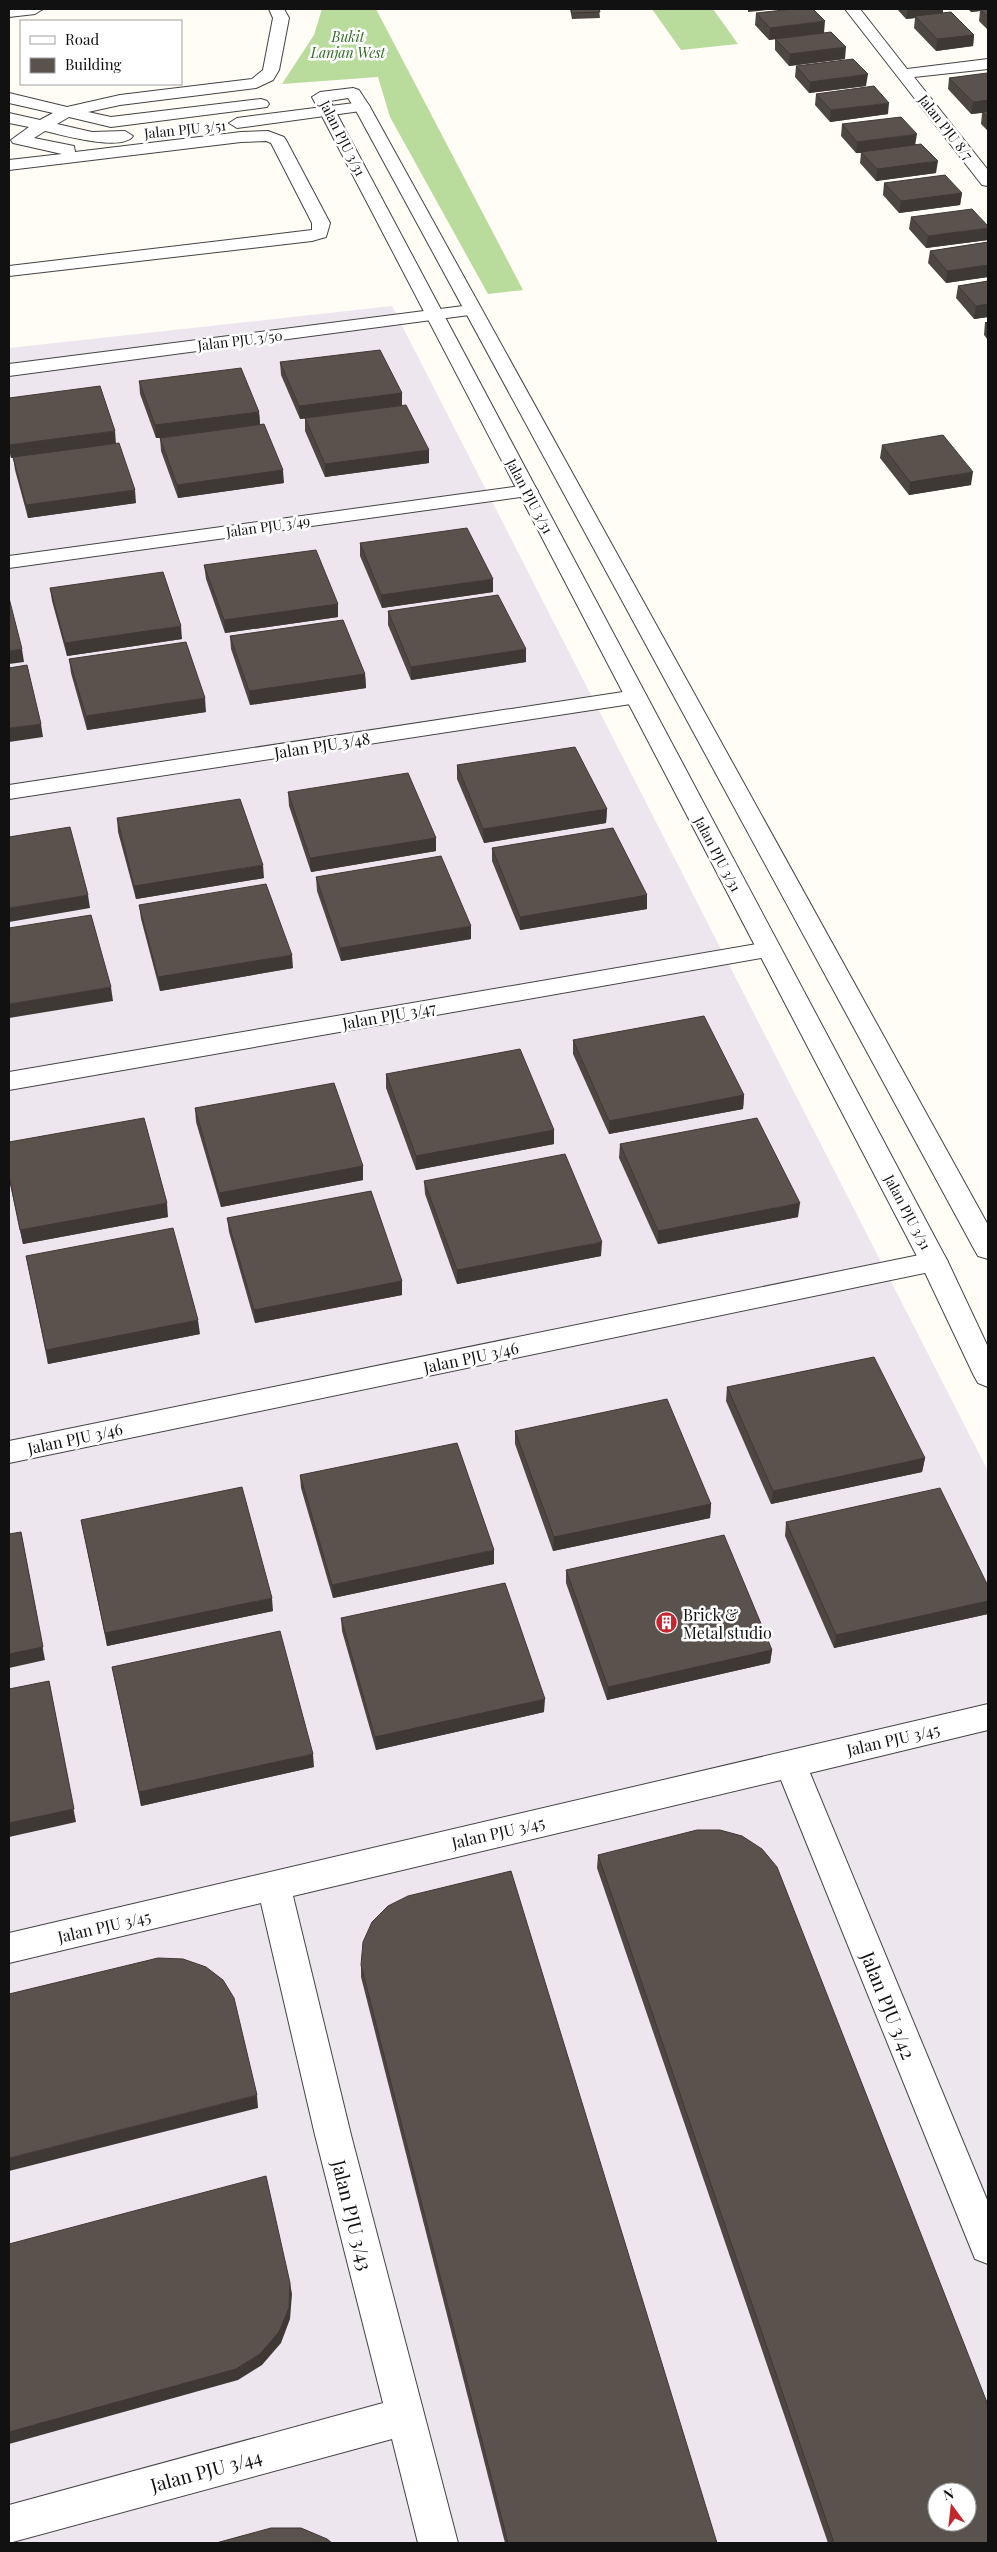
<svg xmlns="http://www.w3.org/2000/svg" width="997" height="2552" font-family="'Playfair Display',serif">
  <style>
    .industrial { fill: #eee6ef; fill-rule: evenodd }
    .forest { fill: #b9dc9c }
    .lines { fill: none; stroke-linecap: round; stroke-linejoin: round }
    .minor-casing { stroke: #444; stroke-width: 2 }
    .tertiary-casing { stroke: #444; stroke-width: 2 }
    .minor { fill: #fff; fill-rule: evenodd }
    .tertiary { fill: #fff; fill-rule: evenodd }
    .wall { fill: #4d4742 }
    .shaded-wall { fill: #3f3936 }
    .building { fill: #5a524d; stroke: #3f3936; fill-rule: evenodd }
    .labels { text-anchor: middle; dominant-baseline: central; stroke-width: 5; stroke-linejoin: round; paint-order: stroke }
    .far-park-label { font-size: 14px; font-style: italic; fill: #2f6b1f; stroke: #fff }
    .far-street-label { font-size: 14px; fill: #111; stroke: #fff }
    .street-label { font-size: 16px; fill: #111; stroke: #fff }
    .poi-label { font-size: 16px; fill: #111; stroke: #fff; text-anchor: start }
    .near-street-label { font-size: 19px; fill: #111; stroke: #fff }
  </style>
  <rect width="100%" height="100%" fill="#fffdf5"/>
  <path class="industrial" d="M 392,306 L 988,1471 L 988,2543 L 9,2543 L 9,348 ZM 937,2492 L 967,2492 L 967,2522 L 937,2522 Z"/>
  <g class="forest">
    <polygon points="322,9 376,9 523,290 488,294 390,117 378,77 282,84 314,35"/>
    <polygon points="652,9 713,9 738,44 681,50"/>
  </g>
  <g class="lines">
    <defs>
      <g id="minor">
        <polygon points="9,9 43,9 35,14 9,17"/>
        <path d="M 269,9 L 284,9 L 289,18 L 279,70 L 273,80 L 256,88 L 120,105 L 88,112 L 111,117 L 261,99 L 267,101 L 269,104 L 267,107 L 111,127 L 69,117 L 57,124 L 92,132 L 125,131 L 133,136 C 122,152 62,135 45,131 L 34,138 L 74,146 L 75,152 L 241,132 L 268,131 L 284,137 L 286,140 L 330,223 L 326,237 L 312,241 L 9,276 L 9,266 L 312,230 L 312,223 L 271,143 L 266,141 L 241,142 L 9,170 L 9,160 L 62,154 L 13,143 L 11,140 L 29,127 L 9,123 L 9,113 L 40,120 L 53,113 L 9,103 L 9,93 L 67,107 L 120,95 L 252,79 L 263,70 L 273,18 Z"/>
        <polygon points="845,9 860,9 907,69 988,59 988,69 914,77 988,170 988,186 982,185"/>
        <polygon points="362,102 368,104 370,107 368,110 237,128 229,123 237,118"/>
        <polygon points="471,305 477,306 480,310 477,314 9,376 9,364"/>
        <polygon points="528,485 535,487 538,491 535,495 9,568 9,556"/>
        <polygon points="636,690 644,692 647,697 644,702 9,799 9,785"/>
        <polygon points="769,942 778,945 781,950 778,955 9,1090 9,1072"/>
        <polygon points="934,1252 944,1255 948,1262 944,1269 9,1463 9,1441"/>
        <polygon points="988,1704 988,1730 810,1773 988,2202 988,2264 975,2259 781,1780 293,1896 351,2135 458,2543 418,2543 392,2439 9,2543 9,2505 383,2403 315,2135 261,1903 9,1963 9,1933"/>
      </g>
      <polygon id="tertiary" points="353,88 359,90 370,107 988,1225 988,1259 978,1256 974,1249 354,107 348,98 330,101 948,1262 988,1347 988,1387 978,1383 974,1376 920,1262 312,97 320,92"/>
    </defs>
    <use href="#minor" class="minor-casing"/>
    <use href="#tertiary" class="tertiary-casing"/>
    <use href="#minor" class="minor"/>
    <use href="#tertiary" class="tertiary"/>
  </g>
  <g class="wall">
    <polygon points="570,9 599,9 600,18 572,19"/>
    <polygon points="897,9 943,9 943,13 974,35 973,46 936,51 914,28 915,18 906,19"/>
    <polygon points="968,9 988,9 988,30 979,21 980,11 971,12"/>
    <polygon points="756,13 824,33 845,59 789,66 775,50 775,39 769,40 755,25"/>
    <polygon points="796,66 866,86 809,93 795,77"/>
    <polygon points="988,74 988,131 981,124 982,113 971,114 948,89 949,78"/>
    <polygon points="816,94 888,114 830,122 815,105"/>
    <polygon points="842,124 915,144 936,173 876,181 860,163 861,153 856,153 841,136"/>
    <polygon points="884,183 962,193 960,205 899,213 883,195"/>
    <polygon points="911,217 988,240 926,248 909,229"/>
    <polygon points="988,242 988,277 946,283 928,263 930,251"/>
    <polygon points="988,281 988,317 974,319 956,298 958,286"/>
    <polygon points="985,322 988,322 988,340 984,335"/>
    <polygon points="280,362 402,393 402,405 429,463 325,477 305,431 305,418 359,411 300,419 281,375"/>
    <polygon points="139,381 259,412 260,424 284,483 178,498 161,451 160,438 156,438 140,394"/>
    <polygon points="9,398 116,443 136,503 28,518 15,470 13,457 11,458 9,449"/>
    <polygon points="882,445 971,485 909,495 880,458"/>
    <polygon points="360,543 493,592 382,608 360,556"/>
    <polygon points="204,565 338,604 338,617 225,633 206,579"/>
    <polygon points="50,588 182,639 67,656 52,601"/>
    <polygon points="388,611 526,662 411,680 388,625"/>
    <polygon points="230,636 365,674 366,688 250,705 231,649"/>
    <polygon points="69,659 206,712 87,730 71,673"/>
    <polygon points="457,765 607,809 606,823 484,843 457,779"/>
    <polygon points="288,792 436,838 436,851 311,872 289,806"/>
    <polygon points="117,818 264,878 136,899 118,832"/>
    <polygon points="492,848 647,895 647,909 520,930 492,861"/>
    <polygon points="316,877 471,939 341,961 317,891"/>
    <polygon points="139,905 293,968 160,991 141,919"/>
    <polygon points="573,1040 744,1095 743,1109 609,1134 573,1054"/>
    <polygon points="386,1074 554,1130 554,1144 416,1170 386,1088"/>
    <polygon points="195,1108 363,1166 363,1180 221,1207 196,1122"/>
    <polygon points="9,1142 168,1217 23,1244 9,1179"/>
    <polygon points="620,1144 798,1217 658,1244 619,1158"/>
    <polygon points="424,1181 601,1256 457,1284 425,1194"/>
    <polygon points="227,1218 402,1281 402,1295 255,1323 229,1232"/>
    <polygon points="26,1256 200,1334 48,1364"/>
    <polygon points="727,1387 925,1458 922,1472 771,1504 726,1401"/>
    <polygon points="515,1431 711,1504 710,1518 553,1551 515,1444"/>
    <polygon points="300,1475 494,1564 333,1598 301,1488"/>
    <polygon points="81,1520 273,1611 107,1646"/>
    <polygon points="786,1522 988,1586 988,1614 834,1648 785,1536"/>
    <polygon points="566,1570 772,1650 770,1663 607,1700 566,1583"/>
    <polygon points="341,1618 544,1712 376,1750 342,1631"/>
    <polygon points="112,1667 314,1767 141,1806"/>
    <polygon points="598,1855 988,2543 828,2543 597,1868"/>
    <polygon points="361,1965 717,2543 505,2543 361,1977"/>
  </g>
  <g class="shaded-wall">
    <polygon points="748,9 778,9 748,12"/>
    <polygon points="908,9 943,9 943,15 915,16 915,18 906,19"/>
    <polygon points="971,9 988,9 980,9 980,11 971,12"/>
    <polygon points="825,21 824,33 769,40 770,28"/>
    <polygon points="974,35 973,46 936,51 937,39"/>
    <polygon points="846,47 845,59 789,66 790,54"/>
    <polygon points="868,74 866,86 809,93 810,82"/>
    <polygon points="988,100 988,112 971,114 973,102"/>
    <polygon points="889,103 888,114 830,122 831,110"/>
    <polygon points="917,134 915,146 861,152 861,153 856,153 857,142"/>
    <polygon points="938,161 936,173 876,181 877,169"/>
    <polygon points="962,193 960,205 899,213 901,201"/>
    <polygon points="988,228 988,240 926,248 928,236"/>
    <polygon points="988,265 988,277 946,283 947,271"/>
    <polygon points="988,304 988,317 974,319 976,306"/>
    <polygon points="402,393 402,405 300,419 299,406"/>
    <polygon points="259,412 260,424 156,438 155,425"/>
    <polygon points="115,431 116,444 11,458 9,445"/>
    <polygon points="429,450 429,463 325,477 325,464"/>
    <polygon points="283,470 284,483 178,498 177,485"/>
    <polygon points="973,472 971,485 909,495 910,482"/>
    <polygon points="135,490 136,503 28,518 26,505"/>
    <polygon points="493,579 493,592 382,608 381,595"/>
    <polygon points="338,604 338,617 225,633 224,620"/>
    <polygon points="181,626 182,639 67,656 65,643"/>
    <polygon points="22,649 24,662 9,664 9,651"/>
    <polygon points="526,649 526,662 411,680 411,667"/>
    <polygon points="365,674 366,688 250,705 249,691"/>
    <polygon points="205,698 206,712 87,730 86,716"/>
    <polygon points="41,724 43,737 9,742 9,728"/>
    <polygon points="607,809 606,823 484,843 483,829"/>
    <polygon points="436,838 436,851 311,872 310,858"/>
    <polygon points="263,865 264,878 136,899 134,886"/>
    <polygon points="88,895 90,908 9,922 9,908"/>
    <polygon points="647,895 647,909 520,930 520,917"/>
    <polygon points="471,926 471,939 341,961 340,948"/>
    <polygon points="292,955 293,968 160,991 158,977"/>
    <polygon points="111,987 113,1001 9,1018 9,1004"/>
    <polygon points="744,1095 743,1109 609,1134 609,1121"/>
    <polygon points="554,1130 554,1144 416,1170 416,1156"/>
    <polygon points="363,1166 363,1180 221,1207 219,1193"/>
    <polygon points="167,1203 168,1217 23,1244 20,1230"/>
    <polygon points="800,1203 798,1217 658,1244 658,1231"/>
    <polygon points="602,1242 601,1256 457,1284 457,1270"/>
    <polygon points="402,1281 402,1295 255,1323 254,1310"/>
    <polygon points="198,1320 200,1334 48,1364 46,1350"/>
    <polygon points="925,1458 922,1472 771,1504 773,1491"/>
    <polygon points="711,1504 710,1518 553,1551 554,1537"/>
    <polygon points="21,1532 45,1660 9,1668 9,1654"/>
    <polygon points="494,1550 494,1564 333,1598 332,1585"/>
    <polygon points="272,1598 273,1611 107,1646 105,1633"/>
    <polygon points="988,1601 988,1614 834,1648 836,1635"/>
    <polygon points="772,1650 770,1663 607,1700 608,1687"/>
    <polygon points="49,1681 76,1822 9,1837 9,1823"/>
    <polygon points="545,1699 544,1712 376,1750 375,1737"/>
    <polygon points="313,1754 314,1767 141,1806 139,1792"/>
    <polygon points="257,2095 258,2108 9,2171 9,2158"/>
    <polygon points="290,2283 292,2294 290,2319 281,2343 262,2365 238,2380 9,2444 9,2432"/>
  </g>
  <g class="building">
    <polygon points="571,9 599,9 600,12 572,13"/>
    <polygon points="793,9 813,9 825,21 770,28 756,13"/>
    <polygon points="980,9 988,9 988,17"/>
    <polygon points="951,12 974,35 937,39 915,16"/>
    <polygon points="831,32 846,47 790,54 775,39"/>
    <polygon points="853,59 868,74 810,82 796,66"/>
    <polygon points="987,73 988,74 988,100 973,102 949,78"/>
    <polygon points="874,86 889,103 831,110 816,94"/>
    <polygon points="988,111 988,118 983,112"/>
    <polygon points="901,117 917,134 857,142 842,124"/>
    <polygon points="921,144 938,161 877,169 861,152"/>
    <polygon points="945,175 962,193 901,201 884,183"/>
    <polygon points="972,209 988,226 988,228 928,236 911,217"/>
    <polygon points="988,242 988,265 947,271 930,251"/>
    <polygon points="988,281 988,304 976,306 958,286"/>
    <polygon points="380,350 402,393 299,406 280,362"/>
    <polygon points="241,368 259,412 155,425 139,381"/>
    <polygon points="100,386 115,431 9,445 9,398"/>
    <polygon points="406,405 429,450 325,464 305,418"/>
    <polygon points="264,424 283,470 177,485 160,438"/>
    <polygon points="943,435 973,472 910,482 882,445"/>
    <polygon points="119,443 135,490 26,505 13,457"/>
    <polygon points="467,528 493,579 381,595 360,543"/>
    <polygon points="316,550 338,604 224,620 204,565"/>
    <polygon points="163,572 181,626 65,643 50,588"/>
    <polygon points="498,595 526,649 411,667 388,611"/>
    <polygon points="9,598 22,649 9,651"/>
    <polygon points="343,620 365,674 249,691 230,636"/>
    <polygon points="186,642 205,698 86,716 69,659"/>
    <polygon points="27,665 41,724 9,728 9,668"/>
    <polygon points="575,747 607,809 483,829 457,765"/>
    <polygon points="408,773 436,838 310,858 288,792"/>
    <polygon points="240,799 263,865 134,886 117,818"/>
    <polygon points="70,827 88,895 9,908 9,837"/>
    <polygon points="613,828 647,895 520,917 492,848"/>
    <polygon points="441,856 471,926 340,948 316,877"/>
    <polygon points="266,884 292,955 158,977 139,905"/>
    <polygon points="91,915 111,987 9,1004 9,928"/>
    <polygon points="704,1016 744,1095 609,1121 573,1040"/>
    <polygon points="520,1049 554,1130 416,1156 386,1074"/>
    <polygon points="334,1083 363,1166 219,1193 195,1108"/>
    <polygon points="144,1118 167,1203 20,1230 9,1176 9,1142"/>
    <polygon points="757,1118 800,1203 658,1231 620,1144"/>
    <polygon points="565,1154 602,1242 457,1270 424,1181"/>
    <polygon points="371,1191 402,1281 254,1310 227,1218"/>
    <polygon points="173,1228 198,1320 46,1350 26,1256"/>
    <polygon points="874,1357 925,1458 773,1491 727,1387"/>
    <polygon points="667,1399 711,1504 554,1537 515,1431"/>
    <polygon points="457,1443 494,1550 332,1585 300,1475"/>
    <polygon points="242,1487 272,1598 105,1633 81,1520"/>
    <polygon points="940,1488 988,1586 988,1601 836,1635 786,1522"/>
    <polygon points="21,1532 43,1647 9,1654 9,1534"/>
    <polygon points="724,1535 772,1650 608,1687 566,1570"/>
    <polygon points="505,1583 545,1699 375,1737 341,1618"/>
    <polygon points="280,1631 313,1754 139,1792 112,1667"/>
    <polygon points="49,1681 74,1809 9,1823 9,1689"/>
    <path d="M 697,1830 L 720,1830 L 742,1836 L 762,1849 L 777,1867 L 988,2405 L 988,2543 L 834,2543 L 598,1855 ZM 937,2492 L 967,2492 L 967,2522 L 937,2522 Z"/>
    <polygon points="511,1871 717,2543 508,2543 361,1965 363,1942 372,1922 388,1906 408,1896"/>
    <polygon points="158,1958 183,1959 206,1967 223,1980 234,1998 257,2095 9,2158 9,1994"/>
    <polygon points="266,2176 290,2283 289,2308 279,2332 260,2354 236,2369 9,2432 9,2244"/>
    <polygon points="271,2528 301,2528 327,2539 332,2543 216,2543"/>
  </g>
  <defs>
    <symbol id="building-disc" viewBox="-11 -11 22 22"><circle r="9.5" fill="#c4262e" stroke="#fff"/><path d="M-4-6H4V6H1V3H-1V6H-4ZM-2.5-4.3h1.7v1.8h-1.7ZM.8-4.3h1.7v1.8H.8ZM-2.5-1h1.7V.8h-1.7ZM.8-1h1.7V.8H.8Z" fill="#fff"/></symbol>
  </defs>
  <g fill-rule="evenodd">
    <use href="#building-disc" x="654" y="1610" width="25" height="25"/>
  </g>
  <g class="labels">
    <g class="far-park-label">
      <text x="348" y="36">Bukit<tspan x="348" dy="16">Lanjan West</tspan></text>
    </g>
    <g class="far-street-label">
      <text transform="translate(946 127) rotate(52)">Jalan PJU 8/7</text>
      <text transform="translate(185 129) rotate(-6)">Jalan PJU 3/51</text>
      <text transform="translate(343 138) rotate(63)">Jalan PJU 3/31</text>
      <text transform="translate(240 340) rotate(-7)">Jalan PJU 3/50</text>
      <text transform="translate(530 496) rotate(62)">Jalan PJU 3/31</text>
      <text transform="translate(268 526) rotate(-8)">Jalan PJU 3/49</text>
      <text transform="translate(718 854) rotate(62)">Jalan PJU 3/31</text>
      <text transform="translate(908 1212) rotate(62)">Jalan PJU 3/31</text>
    </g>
    <g class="street-label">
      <text transform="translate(322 745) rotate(-9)">Jalan PJU 3/48</text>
      <text transform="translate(389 1015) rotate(-10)">Jalan PJU 3/47</text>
      <text transform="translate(471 1357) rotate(-12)">Jalan PJU 3/46</text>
      <text transform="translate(75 1438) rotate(-12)">Jalan PJU 3/46</text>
      <text transform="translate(893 1739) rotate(-13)">Jalan PJU 3/45</text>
      <text transform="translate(498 1832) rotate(-13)">Jalan PJU 3/45</text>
      <text transform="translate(104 1926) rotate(-13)">Jalan PJU 3/45</text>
    </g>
    <g class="poi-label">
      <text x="683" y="1614">Brick &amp;<tspan x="683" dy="18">Metal studio</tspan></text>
    </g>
    <g class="near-street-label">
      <text transform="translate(889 2005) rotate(68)">Jalan PJU 3/42</text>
      <text transform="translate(353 2215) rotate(76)">Jalan PJU 3/43</text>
      <text transform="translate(206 2470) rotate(-15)">Jalan PJU 3/44</text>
    </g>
  </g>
  <rect width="997" height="2552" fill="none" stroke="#111111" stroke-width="20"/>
  <rect x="20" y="20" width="162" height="65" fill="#ffffff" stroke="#a0a0a0"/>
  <rect x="30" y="36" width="25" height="8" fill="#ffffff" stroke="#a0a0a0"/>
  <text x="65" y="45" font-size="15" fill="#111111">Road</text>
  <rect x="30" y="58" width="25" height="15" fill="#5a524d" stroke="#a0a0a0"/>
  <text x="65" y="70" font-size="15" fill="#111111">Building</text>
  <g transform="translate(952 2507) rotate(345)"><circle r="24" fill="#ffffff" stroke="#a0a0a0"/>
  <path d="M0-4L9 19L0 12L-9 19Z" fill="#c4262e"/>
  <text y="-8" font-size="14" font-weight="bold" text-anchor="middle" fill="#111111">N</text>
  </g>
</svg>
